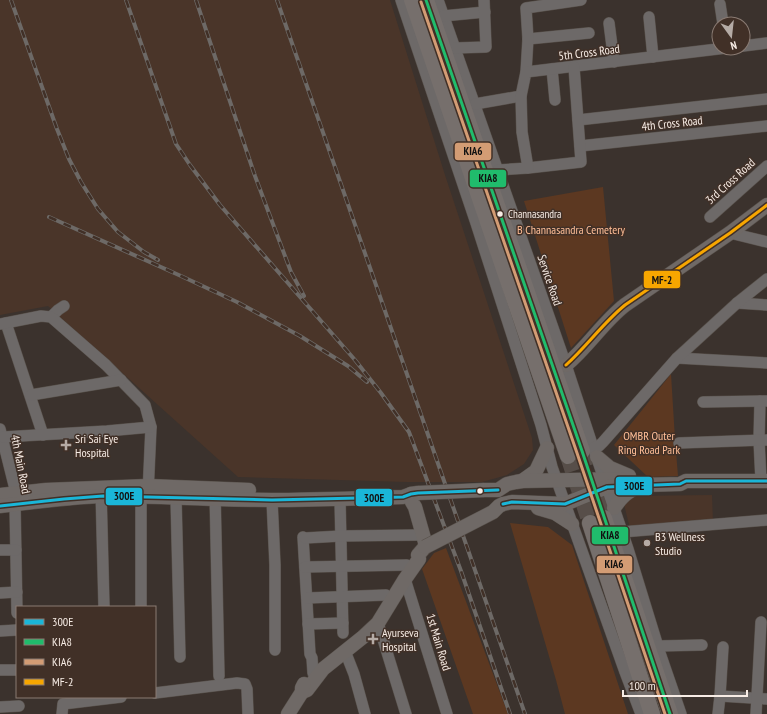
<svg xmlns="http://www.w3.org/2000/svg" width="767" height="714" font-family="'PT Sans Narrow',sans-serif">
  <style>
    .built { fill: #4a3529 }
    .green { fill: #5c3821 }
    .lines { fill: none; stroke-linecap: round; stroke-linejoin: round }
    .highway-tunnel { stroke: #574e49; stroke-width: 16; stroke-dasharray: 16 8; stroke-linecap: butt }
    .minor-casing { stroke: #58514b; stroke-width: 12 }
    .major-casing { stroke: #58514b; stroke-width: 15 }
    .highway-casing { stroke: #58514b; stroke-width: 17 }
    .minor { stroke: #6d6968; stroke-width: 11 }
    .major { stroke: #6f6966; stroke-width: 14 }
    .highway { stroke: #766f6c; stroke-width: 16 }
    .rail-casing { stroke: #6d6966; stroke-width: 4 }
    .rail { stroke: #413027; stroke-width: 2.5; stroke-dasharray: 8; stroke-linecap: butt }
    .major-bridge-casing { stroke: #58514b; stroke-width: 15; stroke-linecap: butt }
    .major-bridge { stroke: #6f6966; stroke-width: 14 }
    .bus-1-casing { stroke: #413027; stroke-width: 6 }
    .bus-2-casing { stroke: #413027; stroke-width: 6 }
    .bus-3-casing { stroke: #413027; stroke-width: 6 }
    .bus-4-casing { stroke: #413027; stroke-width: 6 }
    .bus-1 { stroke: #1ab6d8; stroke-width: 3 }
    .bus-2 { stroke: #20bc6c; stroke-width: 3 }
    .bus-3 { stroke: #d39c74; stroke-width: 3 }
    .bus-4 { stroke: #f7a600; stroke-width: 3 }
    .bus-dot { fill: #f7ece5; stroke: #413027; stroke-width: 1.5 }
    .poi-dot { fill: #b5aba5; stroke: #413027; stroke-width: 1.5 }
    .labels { text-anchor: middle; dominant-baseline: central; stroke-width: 3; stroke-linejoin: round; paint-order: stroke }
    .bus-label { font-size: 11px; fill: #f7ece5; stroke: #413027; text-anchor: start }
    .street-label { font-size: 12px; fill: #f7ece5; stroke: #413027 }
    .park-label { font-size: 12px; fill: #ffbe97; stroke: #413027 }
    .poi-label { font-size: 12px; fill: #f7ece5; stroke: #413027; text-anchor: start }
    .line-badge { stroke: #413027; stroke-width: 1.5 }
    .pale-badge-label { font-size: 11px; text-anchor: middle; font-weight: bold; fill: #111 }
  </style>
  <rect width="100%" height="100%" fill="#3b322d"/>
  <g class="built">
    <polygon points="0,0 390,0 445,175 532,438 533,450 524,464 507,475 482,482 407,482 238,477 48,306 0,315"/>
    <polygon points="712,495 713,522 630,529 624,504 629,496"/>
  </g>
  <g class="green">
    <polygon points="603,187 614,301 571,348 524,201"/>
    <polygon points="671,374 675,439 678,476 648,477 614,445"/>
    <polygon points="510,523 548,527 572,545 628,714 565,714 556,680"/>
    <polygon points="446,548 508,714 473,714 422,569 434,553"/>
  </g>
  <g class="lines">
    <g class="highway-tunnel">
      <polyline points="582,451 604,518"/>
      <polyline points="568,456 590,523"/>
    </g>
    <defs>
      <g id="minor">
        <polyline points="401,0 476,223 541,425 552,467 625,672 641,714"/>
        <polyline points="438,0 566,365 591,441 628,549 660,653 681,714"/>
        <polyline points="720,4 723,24"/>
        <polyline points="443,16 485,12"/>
        <polyline points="649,17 653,57"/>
        <polyline points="609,23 614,62"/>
        <polyline points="528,39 589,33"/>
        <polyline points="743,46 767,43"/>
        <polyline points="455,48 486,47 484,0"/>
        <polyline points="552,69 555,100"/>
        <polyline points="526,72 528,39 526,8 581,0"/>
        <polyline points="475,104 521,96 526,72 726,48"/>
        <polyline points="578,120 767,99"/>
        <polyline points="580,146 767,126"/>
        <polyline points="528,168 581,162 574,67"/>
        <polyline points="498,170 528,168 522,132 521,96"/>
        <polyline points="710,217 767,166"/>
        <polyline points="730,233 767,242"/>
        <polyline points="737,303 767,305"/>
        <polyline points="51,317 58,310 64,306"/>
        <polyline points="6,323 43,435"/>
        <polyline points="0,324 41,316 51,317 106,365 145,405 151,427 148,494"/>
        <polyline points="677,358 767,363"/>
        <polyline points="31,395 121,380"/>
        <polyline points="760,401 759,440 761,481"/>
        <polyline points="703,402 766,401"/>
        <polyline points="0,429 16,493 15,504 17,613"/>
        <polyline points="3,437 107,431 151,427"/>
        <polyline points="679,443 767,440"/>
        <polyline points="593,448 599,446 603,442 677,358 737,303 767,279"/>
        <polyline points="101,490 104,607"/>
        <polyline points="215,492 219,676"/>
        <polyline points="141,496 141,607"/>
        <polyline points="176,498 180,657"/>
        <polyline points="340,499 343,633"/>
        <polyline points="272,500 275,565 275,650"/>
        <polyline points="622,532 767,520"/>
        <polyline points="303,537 310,654 312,658 313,673"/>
        <polyline points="305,538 341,536 418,535"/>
        <polyline points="0,550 16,550"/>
        <polyline points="305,567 407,565"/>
        <polyline points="405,579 447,714"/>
        <polyline points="0,593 17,592"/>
        <polyline points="307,598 386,595"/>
        <polyline points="378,623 406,714"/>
        <polyline points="308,624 343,623"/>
        <polyline points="0,631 17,630"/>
        <polyline points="658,646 702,645"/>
        <polyline points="345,651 354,674 365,714"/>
        <polyline points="0,670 17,670"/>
        <polyline points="155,693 237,683 245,684 247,689 248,714"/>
        <polyline points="720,696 767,699"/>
        <polyline points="0,707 19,706"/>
        <polyline points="62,714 63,704 121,697"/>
        <polyline points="718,714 720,696 723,647"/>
        <polyline points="756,714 761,622"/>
      </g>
      <g id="major">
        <path d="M 566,365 C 588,347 603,322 625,305 L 730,233 L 767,205"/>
        <polyline points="597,457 610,468 629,476"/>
        <polyline points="522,481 536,471 547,448"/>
        <polyline points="484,490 498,490 507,484 516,482 522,481 621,479"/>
        <polyline points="0,495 46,490 148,486 249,490"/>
        <polyline points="503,504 512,502 565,504 607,487 641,485 680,484 686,481 767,481"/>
        <path d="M 0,506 C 34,502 68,497 103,496 C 159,496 216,500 272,500 C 316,500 359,498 403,497 L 411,494 L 418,493"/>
        <polyline points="538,508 555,513 572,524"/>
        <path d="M 614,508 C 622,496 626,493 639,486"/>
        <polyline points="302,692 307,690 323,669 363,637 378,623 405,579 419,559 418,555 425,547 425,542 415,507 412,502 411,494"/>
        <polyline points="288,714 302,692 302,688 304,684"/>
      </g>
      <g id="highway">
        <polyline points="412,0 568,456"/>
        <polyline points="426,0 582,451"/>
        <polyline points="604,518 670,714"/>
        <polyline points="590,523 652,714"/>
      </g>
    </defs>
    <use href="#minor" class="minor-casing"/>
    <use href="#major" class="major-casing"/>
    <use href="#highway" class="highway-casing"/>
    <use href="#minor" class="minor"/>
    <use href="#major" class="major"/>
    <use href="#highway" class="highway"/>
    <defs>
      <g id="rail">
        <polyline points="11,0 57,129 69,159 81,182 98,209 118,232 144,252 158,260"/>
        <polyline points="126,0 176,144 190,165 220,205 355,360 381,393 409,432 461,571 510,714"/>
        <polyline points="196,0 255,176 291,272 304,296"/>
        <polyline points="277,0 525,714"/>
        <polyline points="49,217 181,276 237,302 300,336 348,366 367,382"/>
      </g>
    </defs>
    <use href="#rail" class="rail-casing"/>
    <use href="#rail" class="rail"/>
    <defs>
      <g id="major-bridge">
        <polyline points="418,493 484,490"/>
        <polyline points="425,547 493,512 499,506 503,504"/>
      </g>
    </defs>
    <use href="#major-bridge" class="major-bridge-casing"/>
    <use href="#major-bridge" class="major-bridge"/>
    <defs>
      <g id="bus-1">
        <polyline points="503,504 512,502 565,504 607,487 680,484 686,481 767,481"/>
        <polyline points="0,506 64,499 103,496 272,500 403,497 411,494 418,493 498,490"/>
      </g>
      <polyline id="bus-2" points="426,0 582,451 670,714"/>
      <polyline id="bus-3" points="421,2 577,453 665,714"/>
      <path id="bus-4" d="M 566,365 C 587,346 603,323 625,305 L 730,233 L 767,205"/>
    </defs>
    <use href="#bus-1" class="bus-1-casing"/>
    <use href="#bus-2" class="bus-2-casing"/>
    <use href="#bus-3" class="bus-3-casing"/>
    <use href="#bus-4" class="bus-4-casing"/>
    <use href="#bus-1" class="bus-1"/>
    <use href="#bus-2" class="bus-2"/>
    <use href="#bus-3" class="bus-3"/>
    <use href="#bus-4" class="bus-4"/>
  </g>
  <g class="bus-dot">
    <circle cx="500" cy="214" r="3.5"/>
    <circle cx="480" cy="491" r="3.5"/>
  </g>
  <g class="poi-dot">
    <path d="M64 439h4v4h4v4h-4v4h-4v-4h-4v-4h4z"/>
    <circle cx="647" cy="543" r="4"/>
    <path d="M371 633h4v4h4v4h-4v4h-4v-4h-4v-4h4z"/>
  </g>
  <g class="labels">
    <g class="bus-label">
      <text x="508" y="214">Channasandra</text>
    </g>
    <g class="street-label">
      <text transform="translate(589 52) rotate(-7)">5th Cross Road</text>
      <text transform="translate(672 123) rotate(-6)">4th Cross Road</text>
      <text transform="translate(730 181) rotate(-42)">3rd Cross Road</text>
      <text transform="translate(550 280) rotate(71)">Service Road</text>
      <text transform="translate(21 464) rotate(79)">4th Main Road</text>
      <text transform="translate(439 642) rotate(73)">1st Main Road</text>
    </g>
    <g class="park-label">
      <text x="571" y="229">B Channasandra Cemetery</text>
      <text x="649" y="435">OMBR Outer<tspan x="649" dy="14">Ring Road Park</tspan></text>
    </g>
    <g class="poi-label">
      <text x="75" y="438">Sri Sai Eye<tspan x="75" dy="14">Hospital</tspan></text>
      <text x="655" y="536">B3 Wellness<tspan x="655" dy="14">Studio</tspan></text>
      <text x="382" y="632">Ayurseva<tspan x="382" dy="14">Hospital</tspan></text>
    </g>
  </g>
  <g class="line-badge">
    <rect x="454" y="142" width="38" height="19" rx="4" fill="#d39c74"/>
    <rect x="469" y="169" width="38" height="19" rx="4" fill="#20bc6c"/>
    <rect x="643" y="270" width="38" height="19" rx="4" fill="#f7a600"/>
    <rect x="615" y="476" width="38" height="20" rx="4" fill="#1ab6d8"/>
    <rect x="105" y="487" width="38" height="19" rx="4" fill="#1ab6d8"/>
    <rect x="355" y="488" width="38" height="19" rx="4" fill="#1ab6d8"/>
    <rect x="591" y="526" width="38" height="19" rx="4" fill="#20bc6c"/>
    <rect x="596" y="555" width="37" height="19" rx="4" fill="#d39c74"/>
  </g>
  <g class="pale-badge-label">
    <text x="473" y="155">KIA6</text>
    <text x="488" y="182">KIA8</text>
    <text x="662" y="284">MF-2</text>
    <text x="634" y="490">300E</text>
    <text x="124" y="500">300E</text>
    <text x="374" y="502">300E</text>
    <text x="610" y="539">KIA8</text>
    <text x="614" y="568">KIA6</text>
  </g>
  <rect x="16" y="606" width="140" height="92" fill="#413027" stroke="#8a7b73"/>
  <rect x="24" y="619" width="20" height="6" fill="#1ab6d8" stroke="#8a7b73"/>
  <text x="52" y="626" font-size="12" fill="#f7ece5">300E</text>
  <rect x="24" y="639" width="20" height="6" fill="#20bc6c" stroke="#8a7b73"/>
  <text x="52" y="646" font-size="12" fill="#f7ece5">KIA8</text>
  <rect x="24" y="659" width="20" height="6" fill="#d39c74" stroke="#8a7b73"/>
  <text x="52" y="666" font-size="12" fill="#f7ece5">KIA6</text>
  <rect x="24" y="679" width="20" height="6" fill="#f7a600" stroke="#8a7b73"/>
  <text x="52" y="686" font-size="12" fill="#f7ece5">MF-2</text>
  <g transform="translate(731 36) rotate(165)"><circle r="19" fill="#413027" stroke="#8a7b73"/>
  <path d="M0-3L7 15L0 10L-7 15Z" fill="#b5aba5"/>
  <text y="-6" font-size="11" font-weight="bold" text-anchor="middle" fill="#f7ece5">N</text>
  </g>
  <path d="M623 690v6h124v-6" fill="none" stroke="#f7ece5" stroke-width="2"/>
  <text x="629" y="690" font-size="12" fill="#f7ece5" stroke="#413027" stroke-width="3" paint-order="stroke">100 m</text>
</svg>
